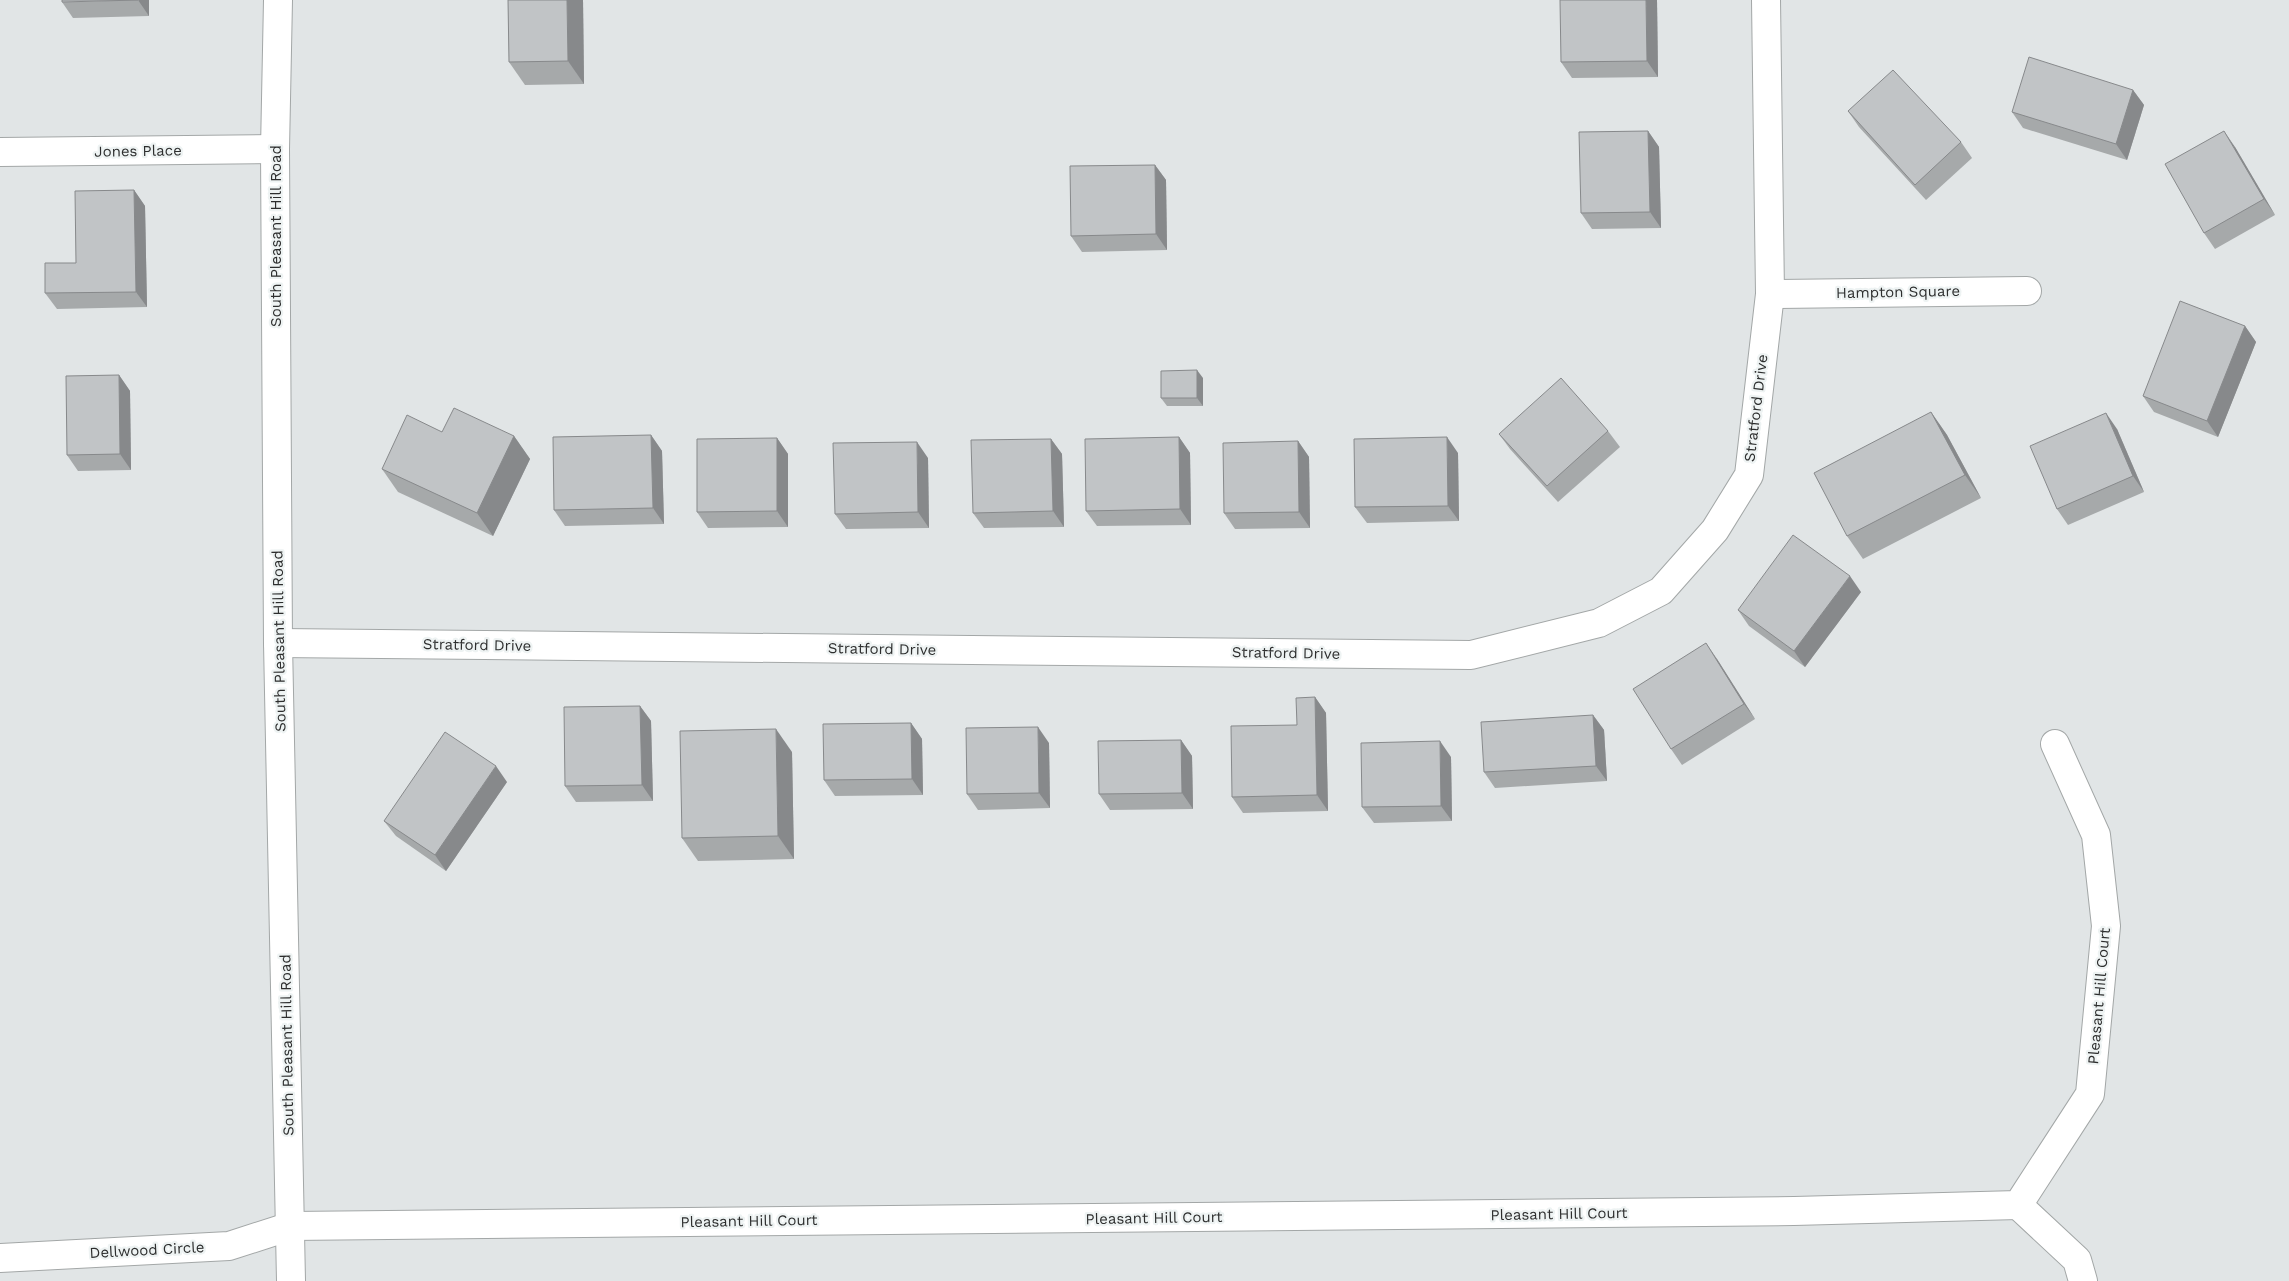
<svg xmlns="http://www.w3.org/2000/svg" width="2289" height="1281" font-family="'Work Sans',sans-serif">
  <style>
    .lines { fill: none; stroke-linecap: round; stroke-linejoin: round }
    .minor-casing { stroke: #a3a7a7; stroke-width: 30 }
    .tertiary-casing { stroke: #a3a7a7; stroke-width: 30 }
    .minor { stroke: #fff; stroke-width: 28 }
    .tertiary { stroke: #fff; stroke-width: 28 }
    .wall { fill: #a6a9aa }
    .shaded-wall { fill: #87898b }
    .building { fill: #c1c4c6; stroke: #87898b }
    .labels { text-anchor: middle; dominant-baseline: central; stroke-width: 4.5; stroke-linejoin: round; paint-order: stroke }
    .street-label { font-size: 15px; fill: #2d2e2e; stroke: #eef3f3 }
  </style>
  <rect width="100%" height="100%" fill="#e1e5e6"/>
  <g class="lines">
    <defs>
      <g id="minor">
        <polyline points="0,152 275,149"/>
        <polyline points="1770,294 2027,291"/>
        <polyline points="278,643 1471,655 1599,623 1661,591 1715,530 1749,475 1770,294 1766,0"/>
        <polyline points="2018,1205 2077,1260 2083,1281"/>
        <polyline points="0,1258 229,1246 291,1226 1794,1211 2018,1205 2090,1094 2106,926 2096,835 2055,744"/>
      </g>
      <polyline id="tertiary" points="278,0 275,149 278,643 291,1281"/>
    </defs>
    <use href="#minor" class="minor-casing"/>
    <use href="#tertiary" class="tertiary-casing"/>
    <use href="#minor" class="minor"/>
    <use href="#tertiary" class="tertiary"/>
  </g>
  <g class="wall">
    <polygon points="149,0 149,16 73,18 62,2"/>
    <polygon points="508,0 583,0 584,84 525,85 509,62"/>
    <polygon points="1657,0 1658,77 1572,78 1561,62"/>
    <polygon points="2133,90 2144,105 2127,160 2023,128 2012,112"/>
    <polygon points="1848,111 1961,142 1972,158 1926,200 1859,127"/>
    <polygon points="1648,131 1659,147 1661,228 1592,229 1581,213"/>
    <polygon points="2235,147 2275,215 2215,249 2204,233"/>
    <polygon points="1155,165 1166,180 1167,250 1082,252 1071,236"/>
    <polygon points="134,190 145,206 147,307 57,309 45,293 76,263"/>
    <polygon points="2245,326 2256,342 2218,437 2154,412 2143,396"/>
    <polygon points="119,375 130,391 131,470 78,471 67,455"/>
    <polygon points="1203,378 1203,406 1167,406 1161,398"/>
    <polygon points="1931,412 1947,435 1981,498 1863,559 1847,536"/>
    <polygon points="2117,429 2144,492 2068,525 2057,509"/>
    <polygon points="1608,431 1620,447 1558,502 1510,449 1499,434"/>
    <polygon points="651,435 662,451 664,524 565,526 554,510"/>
    <polygon points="514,436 530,459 493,536 398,492 382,469"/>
    <polygon points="1179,437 1190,453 1191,525 1097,526 1086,511"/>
    <polygon points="777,438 788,454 788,527 708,528 697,512"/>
    <polygon points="1051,439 1062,454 1064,527 984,528 973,513"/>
    <polygon points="1298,441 1309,457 1310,528 1235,529 1224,513"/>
    <polygon points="1458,453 1459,521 1367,523 1355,507"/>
    <polygon points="928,458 929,528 846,529 835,514"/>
    <polygon points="1861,592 1805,667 1749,626 1738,610"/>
    <polygon points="1717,659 1755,719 1682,765 1671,749"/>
    <polygon points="1315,697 1326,713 1328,811 1243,813 1232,797 1297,725"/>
    <polygon points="640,706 651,721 653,801 576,802 565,786"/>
    <polygon points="1593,715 1604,730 1607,781 1495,788 1484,772"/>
    <polygon points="911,723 922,739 923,795 835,796 824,780"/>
    <polygon points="1181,740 1192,756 1193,809 1110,810 1099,794"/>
    <polygon points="1049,743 1050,808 978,810 967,794"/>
    <polygon points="792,752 794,859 698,861 682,838"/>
    <polygon points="1451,757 1452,821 1374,823 1362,807"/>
    <polygon points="507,782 446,871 396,836 384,821"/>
  </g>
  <g class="shaded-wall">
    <polygon points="138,0 149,0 149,16"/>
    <polygon points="567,0 583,0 584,84 568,61"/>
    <polygon points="1646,0 1657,0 1658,77 1647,61"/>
    <polygon points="2133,90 2144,105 2127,160 2116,144"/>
    <polygon points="1648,131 1659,147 1661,228 1650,212"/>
    <polygon points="2224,131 2235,147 2275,215 2264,199"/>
    <polygon points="1155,165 1166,180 1167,250 1156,234"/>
    <polygon points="134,190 145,206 147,307 136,292"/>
    <polygon points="2245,326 2256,342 2218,437 2207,421"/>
    <polygon points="1197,370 1203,378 1203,406 1197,398"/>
    <polygon points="119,375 130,391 131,470 120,454"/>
    <polygon points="1931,412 1947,435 1981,498 1965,475"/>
    <polygon points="2106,413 2117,429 2144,492 2133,476"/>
    <polygon points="651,435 662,451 664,524 653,508"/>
    <polygon points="514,436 530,459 493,536 477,513"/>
    <polygon points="1179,437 1190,453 1191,525 1180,509"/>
    <polygon points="1447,437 1458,453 1459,521 1448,506"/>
    <polygon points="777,438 788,454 788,527 777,511"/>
    <polygon points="1051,439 1062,454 1064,527 1053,511"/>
    <polygon points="1298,441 1309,457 1310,528 1299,512"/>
    <polygon points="917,442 928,458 929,528 918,512"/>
    <polygon points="1850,576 1861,592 1805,667 1794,651"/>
    <polygon points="1706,643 1717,659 1755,719 1744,704"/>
    <polygon points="1315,697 1326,713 1328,811 1317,795"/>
    <polygon points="640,706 651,721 653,801 642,785"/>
    <polygon points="1593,715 1604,730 1607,781 1596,766"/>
    <polygon points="911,723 922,739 923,795 912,779"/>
    <polygon points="1038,727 1049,743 1050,808 1039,793"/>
    <polygon points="776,729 792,752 794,859 778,836"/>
    <polygon points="1181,740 1192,756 1193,809 1182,793"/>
    <polygon points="1440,741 1451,757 1452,821 1441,806"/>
    <polygon points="496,766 507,782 446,871 435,855"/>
  </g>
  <g class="building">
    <polygon points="62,0 138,0 62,2"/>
    <polygon points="508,0 567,0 568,61 509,62"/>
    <polygon points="1560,0 1646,0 1647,61 1561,62"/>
    <polygon points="2029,57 2133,90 2116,144 2012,112"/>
    <polygon points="1893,70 1961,142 1915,185 1848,111"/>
    <polygon points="1648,131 1650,212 1581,213 1579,132"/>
    <polygon points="2224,131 2264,199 2204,233 2165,164"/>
    <polygon points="1155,165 1156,234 1071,236 1070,166"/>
    <polygon points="134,190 136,292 45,293 45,263 76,263 75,191"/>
    <polygon points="2180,301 2245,326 2207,421 2143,396"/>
    <polygon points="1197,370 1197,398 1161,398 1161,371"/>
    <polygon points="119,375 120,454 67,455 66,376"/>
    <polygon points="1561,378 1608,431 1547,486 1499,434"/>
    <polygon points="454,408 514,436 477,513 382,469 407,415 442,432"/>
    <polygon points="1931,412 1965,475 1847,536 1814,473"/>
    <polygon points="2106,413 2133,476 2057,509 2030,446"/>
    <polygon points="651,435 653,508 554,510 553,437"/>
    <polygon points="1179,437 1180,509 1086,511 1085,439"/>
    <polygon points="1447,437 1448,506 1355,507 1354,439"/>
    <polygon points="777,438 777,511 697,512 697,439"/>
    <polygon points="1051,439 1053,511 973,513 971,440"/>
    <polygon points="1298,441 1299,512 1224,513 1223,443"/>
    <polygon points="917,442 918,512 835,514 833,443"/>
    <polygon points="1793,535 1850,576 1794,651 1738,610"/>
    <polygon points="1706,643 1744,704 1671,749 1633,689"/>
    <polygon points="1315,697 1317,795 1232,797 1231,726 1297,725 1296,698"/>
    <polygon points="640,706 642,785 565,786 564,707"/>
    <polygon points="1593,715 1596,766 1484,772 1481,722"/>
    <polygon points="911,723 912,779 824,780 823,724"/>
    <polygon points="1038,727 1039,793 967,794 966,728"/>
    <polygon points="776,729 778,836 682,838 680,731"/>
    <polygon points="445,732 496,766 435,855 384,821"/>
    <polygon points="1181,740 1182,793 1099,794 1098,741"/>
    <polygon points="1440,741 1441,806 1362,807 1361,743"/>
  </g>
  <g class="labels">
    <g class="street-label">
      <text transform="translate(138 151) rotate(-1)">Jones Place</text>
      <text transform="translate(276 236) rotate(-90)">South Pleasant Hill Road</text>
      <text transform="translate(1898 292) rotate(-1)">Hampton Square</text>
      <text transform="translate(1756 408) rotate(-83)">Stratford Drive</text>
      <text transform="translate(279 641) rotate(-91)">South Pleasant Hill Road</text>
      <text transform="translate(477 645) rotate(1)">Stratford Drive</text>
      <text transform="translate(882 649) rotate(1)">Stratford Drive</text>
      <text transform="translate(1286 653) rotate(1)">Stratford Drive</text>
      <text transform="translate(2099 996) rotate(-85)">Pleasant Hill Court</text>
      <text transform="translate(287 1045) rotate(-91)">South Pleasant Hill Road</text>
      <text transform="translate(1559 1214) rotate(-1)">Pleasant Hill Court</text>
      <text transform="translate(1154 1218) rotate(-1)">Pleasant Hill Court</text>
      <text transform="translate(749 1221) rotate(-1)">Pleasant Hill Court</text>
      <text transform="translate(147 1250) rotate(-3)">Dellwood Circle</text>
    </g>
  </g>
</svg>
